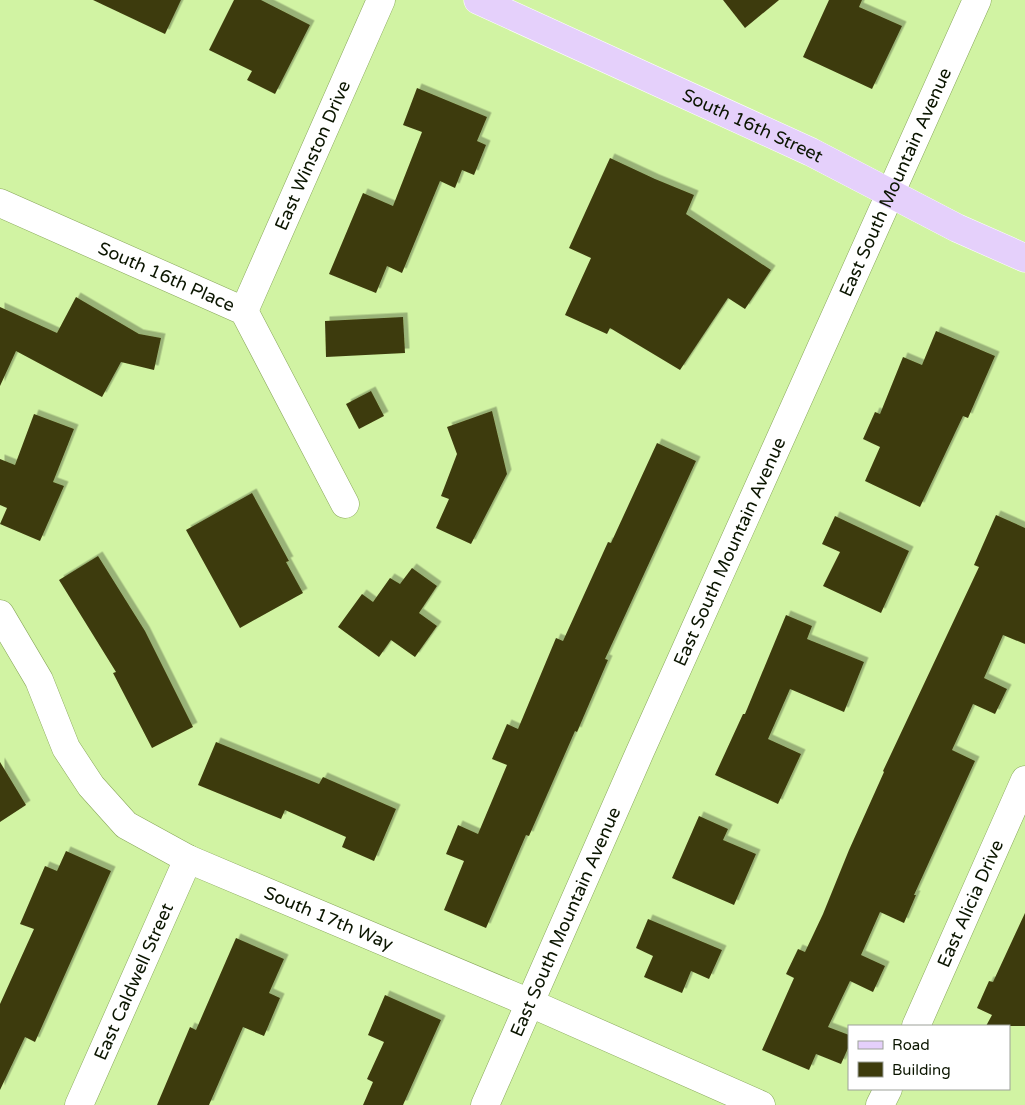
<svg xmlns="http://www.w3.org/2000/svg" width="1025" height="1105" font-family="'Varela Round',sans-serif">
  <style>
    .building { fill: #3d3b0c; filter: url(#shadow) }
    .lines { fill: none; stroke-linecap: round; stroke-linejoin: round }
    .minor-casing { stroke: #88a75a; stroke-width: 29 }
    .major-casing { stroke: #fff; stroke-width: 29 }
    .minor { stroke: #fff; stroke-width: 28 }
    .major { stroke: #e5d0fb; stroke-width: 28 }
    .labels { text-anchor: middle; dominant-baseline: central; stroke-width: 5; stroke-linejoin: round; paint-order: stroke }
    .street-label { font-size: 18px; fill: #0b1500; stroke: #fff }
  </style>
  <defs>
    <filter id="shadow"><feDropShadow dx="4.5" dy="-4.5" stdDeviation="0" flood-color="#0004"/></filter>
  </defs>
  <rect width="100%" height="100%" fill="#d1f3a3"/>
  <g class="building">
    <polygon points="93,0 181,0 165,34"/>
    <polygon points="234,0 261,0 310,25 275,94 247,80 252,71 209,50"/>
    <polygon points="723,0 779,0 745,28"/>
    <polygon points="829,0 862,0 859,7 902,26 872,89 803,57"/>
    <polygon points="417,88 487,117 477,141 486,145 474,175 462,170 455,188 440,181 402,273 387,266 376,293 329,274 363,193 393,206 422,132 403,125"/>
    <polygon points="610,158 655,179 694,195 686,214 771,270 745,309 728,298 680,370 610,328 607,334 565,315 591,258 569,248"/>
    <polygon points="76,297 139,334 161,338 154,370 121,362 102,397 16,351 0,386 0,307 57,333"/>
    <polygon points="403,317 405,353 326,357 325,321"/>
    <polygon points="936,331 995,356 968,418 963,416 920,507 865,481 880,447 863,439 875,412 880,414 903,357 922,365"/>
    <polygon points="371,391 384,416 359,429 346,404"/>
    <polygon points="492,411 507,474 471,544 436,528 449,499 441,496 457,454 447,427"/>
    <polygon points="34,414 74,429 53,482 64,486 40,541 0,524 7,508 0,505 0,459 15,465"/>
    <polygon points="657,443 696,461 605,659 608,660 577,732 575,731 529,836 526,835 486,928 444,910 464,861 446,854 458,825 478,834 507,765 492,759 507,724 518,729 556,638 563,641 608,542 611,543"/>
    <polygon points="252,493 289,561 286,562 303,593 240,628 186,530"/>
    <polygon points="996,515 1025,528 1025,644 1003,635 984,678 1007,689 995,714 973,704 952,750 975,761 914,895 916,895 904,923 880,912 861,955 885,966 873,992 850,981 828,1027 849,1035 849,1046 841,1064 816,1054 809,1070 762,1050 794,978 786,974 798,949 805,952 823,914 849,850 884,772 883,771 979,567 974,565"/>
    <polygon points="835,516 909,551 881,613 823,586 840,552 822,544"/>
    <polygon points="98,556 145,631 193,727 152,748 113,673 116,672 59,580"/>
    <polygon points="412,568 437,586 419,613 437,626 415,657 391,640 379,657 338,627 362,594 373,602 390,578 400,584"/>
    <polygon points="786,615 812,626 807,639 864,662 844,712 790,689 768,739 801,754 778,804 715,775 743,714 745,714"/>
    <polygon points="216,742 319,784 323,777 396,809 374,861 342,847 346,837 285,810 281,819 198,785"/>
    <polygon points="0,762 26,805 0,822"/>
    <polygon points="699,816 728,829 723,840 756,854 734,905 672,878"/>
    <polygon points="66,851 111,871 35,1042 25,1037 0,1090 0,1004 34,929 20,924 45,866 57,871"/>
    <polygon points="1025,913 1025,1026 986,1026 992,1015 977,1008 989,981 993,982"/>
    <polygon points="648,919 722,950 709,979 691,971 682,993 644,977 653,956 636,948"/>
    <polygon points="236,938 284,959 269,993 280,998 264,1036 243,1027 209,1105 157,1105 190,1027 196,1030"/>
    <polygon points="385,995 441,1020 403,1105 363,1105 373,1082 367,1079 384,1042 368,1035"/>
  </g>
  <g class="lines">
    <defs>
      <g id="minor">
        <path id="s1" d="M 0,203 L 244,311 L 345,504"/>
        <path id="s2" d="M 244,311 L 381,0"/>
        <path id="s3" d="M 0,614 L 39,680 L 66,748 L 91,786 L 126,825 L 188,859 L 530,1003 L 761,1105"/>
        <path id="s4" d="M 916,1026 L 1025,780"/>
        <path id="s5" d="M 79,1105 L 188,859"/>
        <path id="s6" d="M 485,1105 L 639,754 L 977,0"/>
        <polyline points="880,1105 888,1089"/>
      </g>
      <g id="major">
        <path id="s7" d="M 478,0 L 811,152 L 957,228 L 1025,258"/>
      </g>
    </defs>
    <use href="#minor" class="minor-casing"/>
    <use href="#major" class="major-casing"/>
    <use href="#minor" class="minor"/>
    <use href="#major" class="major"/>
  </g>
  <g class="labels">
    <g class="street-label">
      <text stroke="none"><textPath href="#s7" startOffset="302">South 16th Street</textPath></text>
      <text stroke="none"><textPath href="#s2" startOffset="170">East Winston Drive</textPath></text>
      <text stroke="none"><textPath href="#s6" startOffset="1010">East South Mountain Avenue</textPath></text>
      <text stroke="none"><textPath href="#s1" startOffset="182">South 16th Place</textPath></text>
      <text stroke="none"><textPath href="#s6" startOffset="605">East South Mountain Avenue</textPath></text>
      <text stroke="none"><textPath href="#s4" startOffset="134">East Alicia Drive</textPath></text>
      <text stroke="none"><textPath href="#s3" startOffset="471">South 17th Way</textPath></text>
      <text stroke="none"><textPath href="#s6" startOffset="200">East South Mountain Avenue</textPath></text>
      <text stroke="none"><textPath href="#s5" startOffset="135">East Caldwell Street</textPath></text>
    </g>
  </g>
  <rect x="848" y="1025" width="162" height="65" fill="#ffffff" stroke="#9da199"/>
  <rect x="858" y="1041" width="25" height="8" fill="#e5d0fb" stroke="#9da199"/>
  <text x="892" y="1050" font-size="15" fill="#0b1500">Road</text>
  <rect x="858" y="1062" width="25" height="15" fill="#3d3b0c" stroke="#9da199"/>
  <text x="892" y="1075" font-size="15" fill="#0b1500">Building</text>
</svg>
